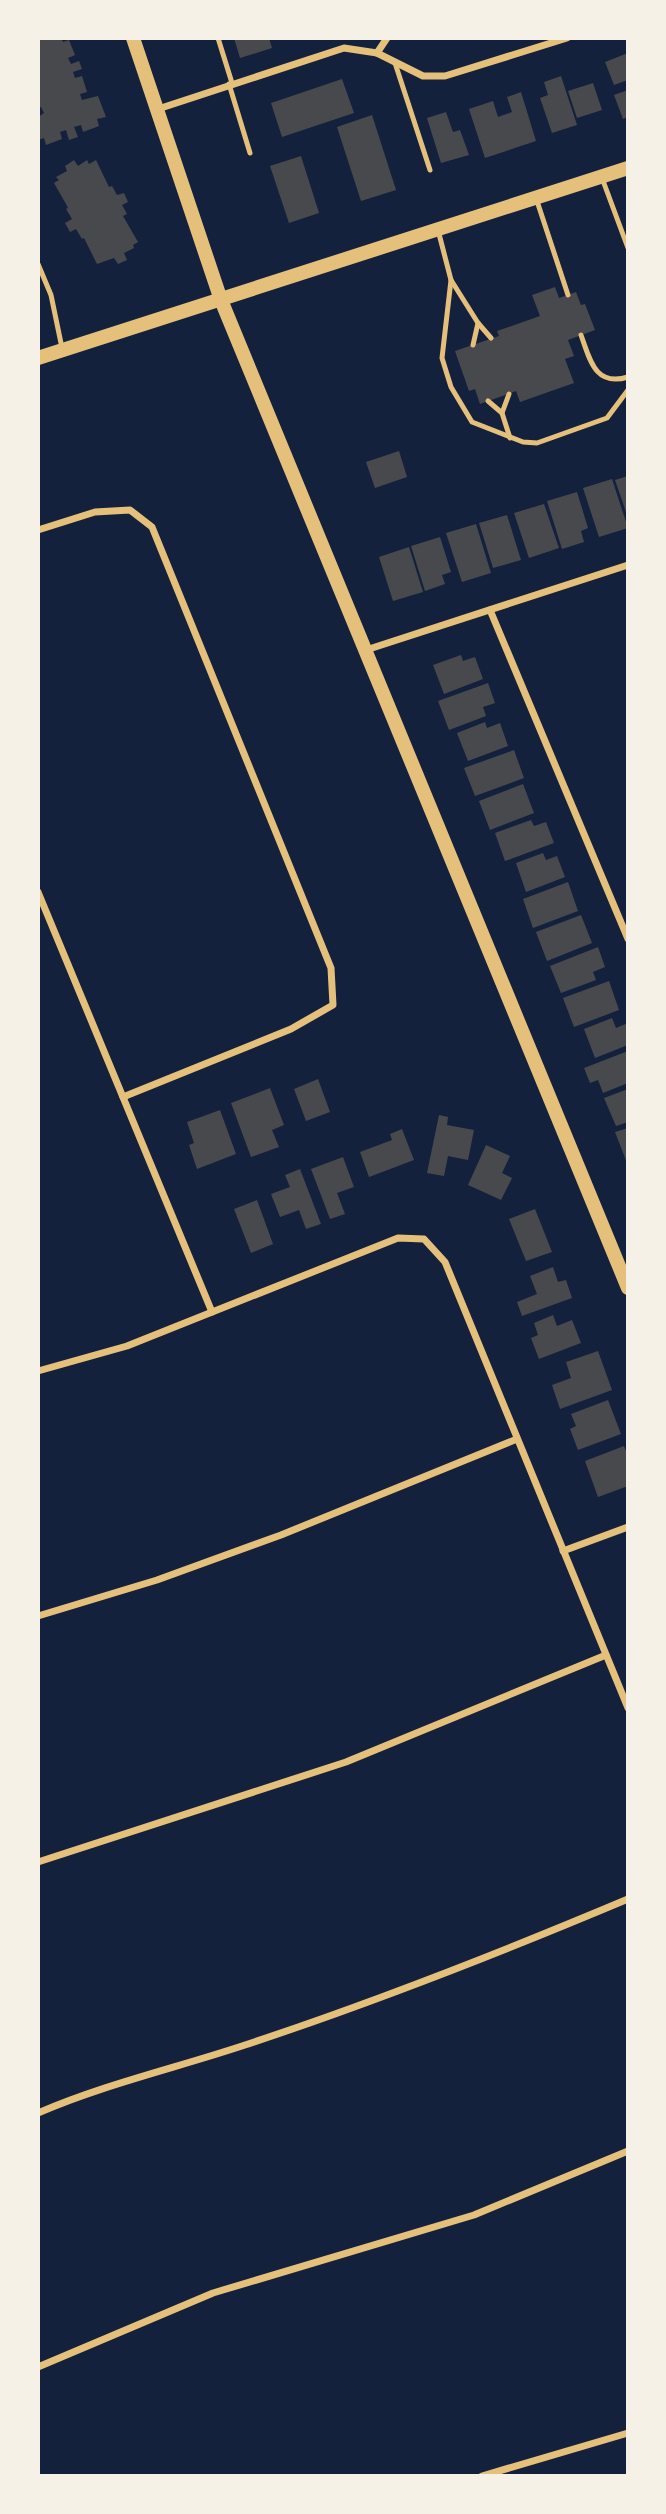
<svg xmlns="http://www.w3.org/2000/svg" width="666" height="2514" font-family="Jost,sans-serif">
  <style>
    .building { fill: #48494c }
    .lines { fill: none; stroke-linecap: round; stroke-linejoin: round }
    .service { stroke: #e5c07b; stroke-width: 5 }
    .minor { stroke: #e5c07b; stroke-width: 7 }
    .secondary { stroke: #e5c07b; stroke-width: 14 }
  </style>
  <rect width="100%" height="100%" fill="#14213d"/>
  <g class="building">
    <polygon points="38,38 61,38 63,42 69,40 75,55 68,58 71,64 79,61 82,69 73,72 75,78 82,76 87,92 80,94 82,100 98,96 106,117 97,119 99,126 83,132 81,125 74,127 78,137 69,140 66,130 60,132 62,139 46,145 44,138 38,140 38,117 44,113 41,107 38,108"/>
    <polygon points="234,38 269,38 272,48 240,58"/>
    <polygon points="628,53 628,80 614,85 605,62"/>
    <polygon points="561,76 577,125 552,133 540,98 548,95 544,82"/>
    <polygon points="342,79 354,113 282,137 271,103"/>
    <polygon points="593,83 602,110 577,118 568,91"/>
    <polygon points="628,90 628,117 623,119 614,95"/>
    <polygon points="521,92 536,141 485,158 469,109 493,101 498,117 512,112 507,97"/>
    <polygon points="446,112 453,132 460,130 469,155 441,163 427,118"/>
    <polygon points="372,115 396,190 361,201 337,127"/>
    <polygon points="301,156 319,213 289,223 270,166"/>
    <polygon points="74,160 78,166 87,160 89,164 96,160 109,187 112,186 117,195 124,193 128,202 122,205 127,214 123,216 138,242 133,245 134,248 124,253 127,260 118,264 114,258 97,264 84,238 82,239 76,229 70,232 65,223 72,219 66,209 68,208 66,204 54,183 59,180 56,177 67,171 65,166"/>
    <polygon points="555,287 559,298 576,292 581,305 585,304 595,330 568,340 574,356 565,359 574,383 520,402 516,391 480,404 475,389 469,391 455,351 499,336 497,331 540,316 532,295"/>
    <polygon points="399,451 407,477 375,488 366,462"/>
    <polygon points="628,476 628,515 627,515 615,480"/>
    <polygon points="612,479 628,528 599,537 583,488"/>
    <polygon points="577,492 588,528 581,531 584,542 562,549 547,501"/>
    <polygon points="544,504 559,548 529,558 514,513"/>
    <polygon points="507,515 521,560 493,568 479,523"/>
    <polygon points="476,524 491,573 462,582 446,533"/>
    <polygon points="440,537 451,572 442,575 445,584 425,591 411,546"/>
    <polygon points="409,547 423,592 393,601 379,557"/>
    <polygon points="461,655 463,661 475,657 483,679 444,694 433,665"/>
    <polygon points="488,683 495,703 483,707 486,716 449,730 438,701"/>
    <polygon points="485,722 487,728 500,723 508,746 468,761 457,733"/>
    <polygon points="514,750 524,778 475,796 464,768"/>
    <polygon points="523,784 534,813 490,830 479,801"/>
    <polygon points="531,820 534,826 546,822 554,843 505,861 495,833"/>
    <polygon points="543,853 546,860 557,856 565,877 526,892 516,863"/>
    <polygon points="568,882 578,911 533,928 523,899"/>
    <polygon points="581,915 592,943 547,961 536,932"/>
    <polygon points="598,947 605,967 593,972 596,980 561,993 550,966"/>
    <polygon points="609,981 619,1010 574,1027 563,998"/>
    <polygon points="612,1018 616,1028 628,1023 628,1045 595,1058 584,1029"/>
    <polygon points="628,1051 628,1083 603,1093 598,1080 590,1083 584,1068"/>
    <polygon points="318,1079 330,1112 306,1121 294,1089"/>
    <polygon points="270,1088 284,1125 272,1130 279,1147 251,1157 231,1103"/>
    <polygon points="628,1089 628,1122 616,1126 604,1098"/>
    <polygon points="220,1110 236,1154 197,1169 189,1145 194,1143 187,1122"/>
    <polygon points="439,1115 448,1117 447,1125 474,1130 468,1160 448,1156 444,1176 427,1173"/>
    <polygon points="628,1128 628,1163 627,1163 615,1132"/>
    <polygon points="402,1129 414,1160 369,1177 360,1152 392,1140 390,1134"/>
    <polygon points="486,1145 510,1156 502,1173 512,1178 501,1200 468,1185"/>
    <polygon points="343,1157 354,1187 337,1193 345,1214 330,1219 311,1169"/>
    <polygon points="300,1169 321,1224 306,1229 299,1210 280,1217 271,1194 290,1187 285,1175"/>
    <polygon points="257,1200 273,1244 251,1253 234,1209"/>
    <polygon points="535,1209 552,1252 526,1261 509,1219"/>
    <polygon points="553,1267 558,1282 566,1280 572,1298 522,1316 517,1302 537,1294 530,1276"/>
    <polygon points="553,1315 557,1326 572,1320 581,1343 539,1359 531,1338 538,1335 534,1323"/>
    <polygon points="598,1351 612,1390 560,1409 552,1385 571,1378 566,1362"/>
    <polygon points="608,1400 621,1434 578,1450 570,1429 576,1426 571,1414"/>
    <polygon points="624,1446 628,1456 628,1486 598,1497 585,1461"/>
  </g>
  <g class="lines">
    <g class="service">
      <polyline points="218,38 232,83"/>
      <polyline points="395,63 430,170"/>
      <polyline points="229,84 250,153"/>
      <polyline points="602,178 628,248"/>
      <polyline points="536,198 568,295"/>
      <polyline points="438,230 451,280 478,323 491,338"/>
      <polyline points="38,264 51,295 62,348"/>
      <polyline points="451,280 442,358 451,387 472,422 523,442 537,443 607,418 628,390"/>
      <path d="M 581,335 C 590,360 595,387 628,377"/>
      <polyline points="473,345 478,323"/>
      <polyline points="509,394 502,413 510,438"/>
      <polyline points="488,401 502,413"/>
    </g>
    <g class="minor">
      <polyline points="377,53 423,76 445,76 567,38"/>
      <polyline points="158,109 344,48 377,53 387,38"/>
      <polyline points="38,530 95,512 130,510 152,527 331,968 333,1005 291,1029 123,1097"/>
      <polyline points="490,610 628,939"/>
      <polyline points="366,650 628,565"/>
      <polyline points="38,892 212,1312"/>
      <polyline points="38,1371 127,1346 398,1238 424,1239 445,1262 628,1708"/>
      <polyline points="563,1551 628,1527"/>
      <polyline points="38,1616 157,1580 281,1535 517,1439"/>
      <polyline points="38,1862 346,1762 606,1655"/>
      <path d="M 38,2113 C 105,2084 176,2068 245,2045 C 375,2002 502,1952 628,1899"/>
      <polyline points="38,2367 213,2293 474,2215 628,2151"/>
      <polyline points="482,2476 628,2433"/>
    </g>
    <g class="secondary">
      <polyline points="133,38 221,300 628,1288"/>
      <polyline points="38,358 628,168"/>
    </g>
  </g>
  <rect width="666" height="2514" fill="none" stroke="#f6f1e7" stroke-width="80"/>
</svg>
